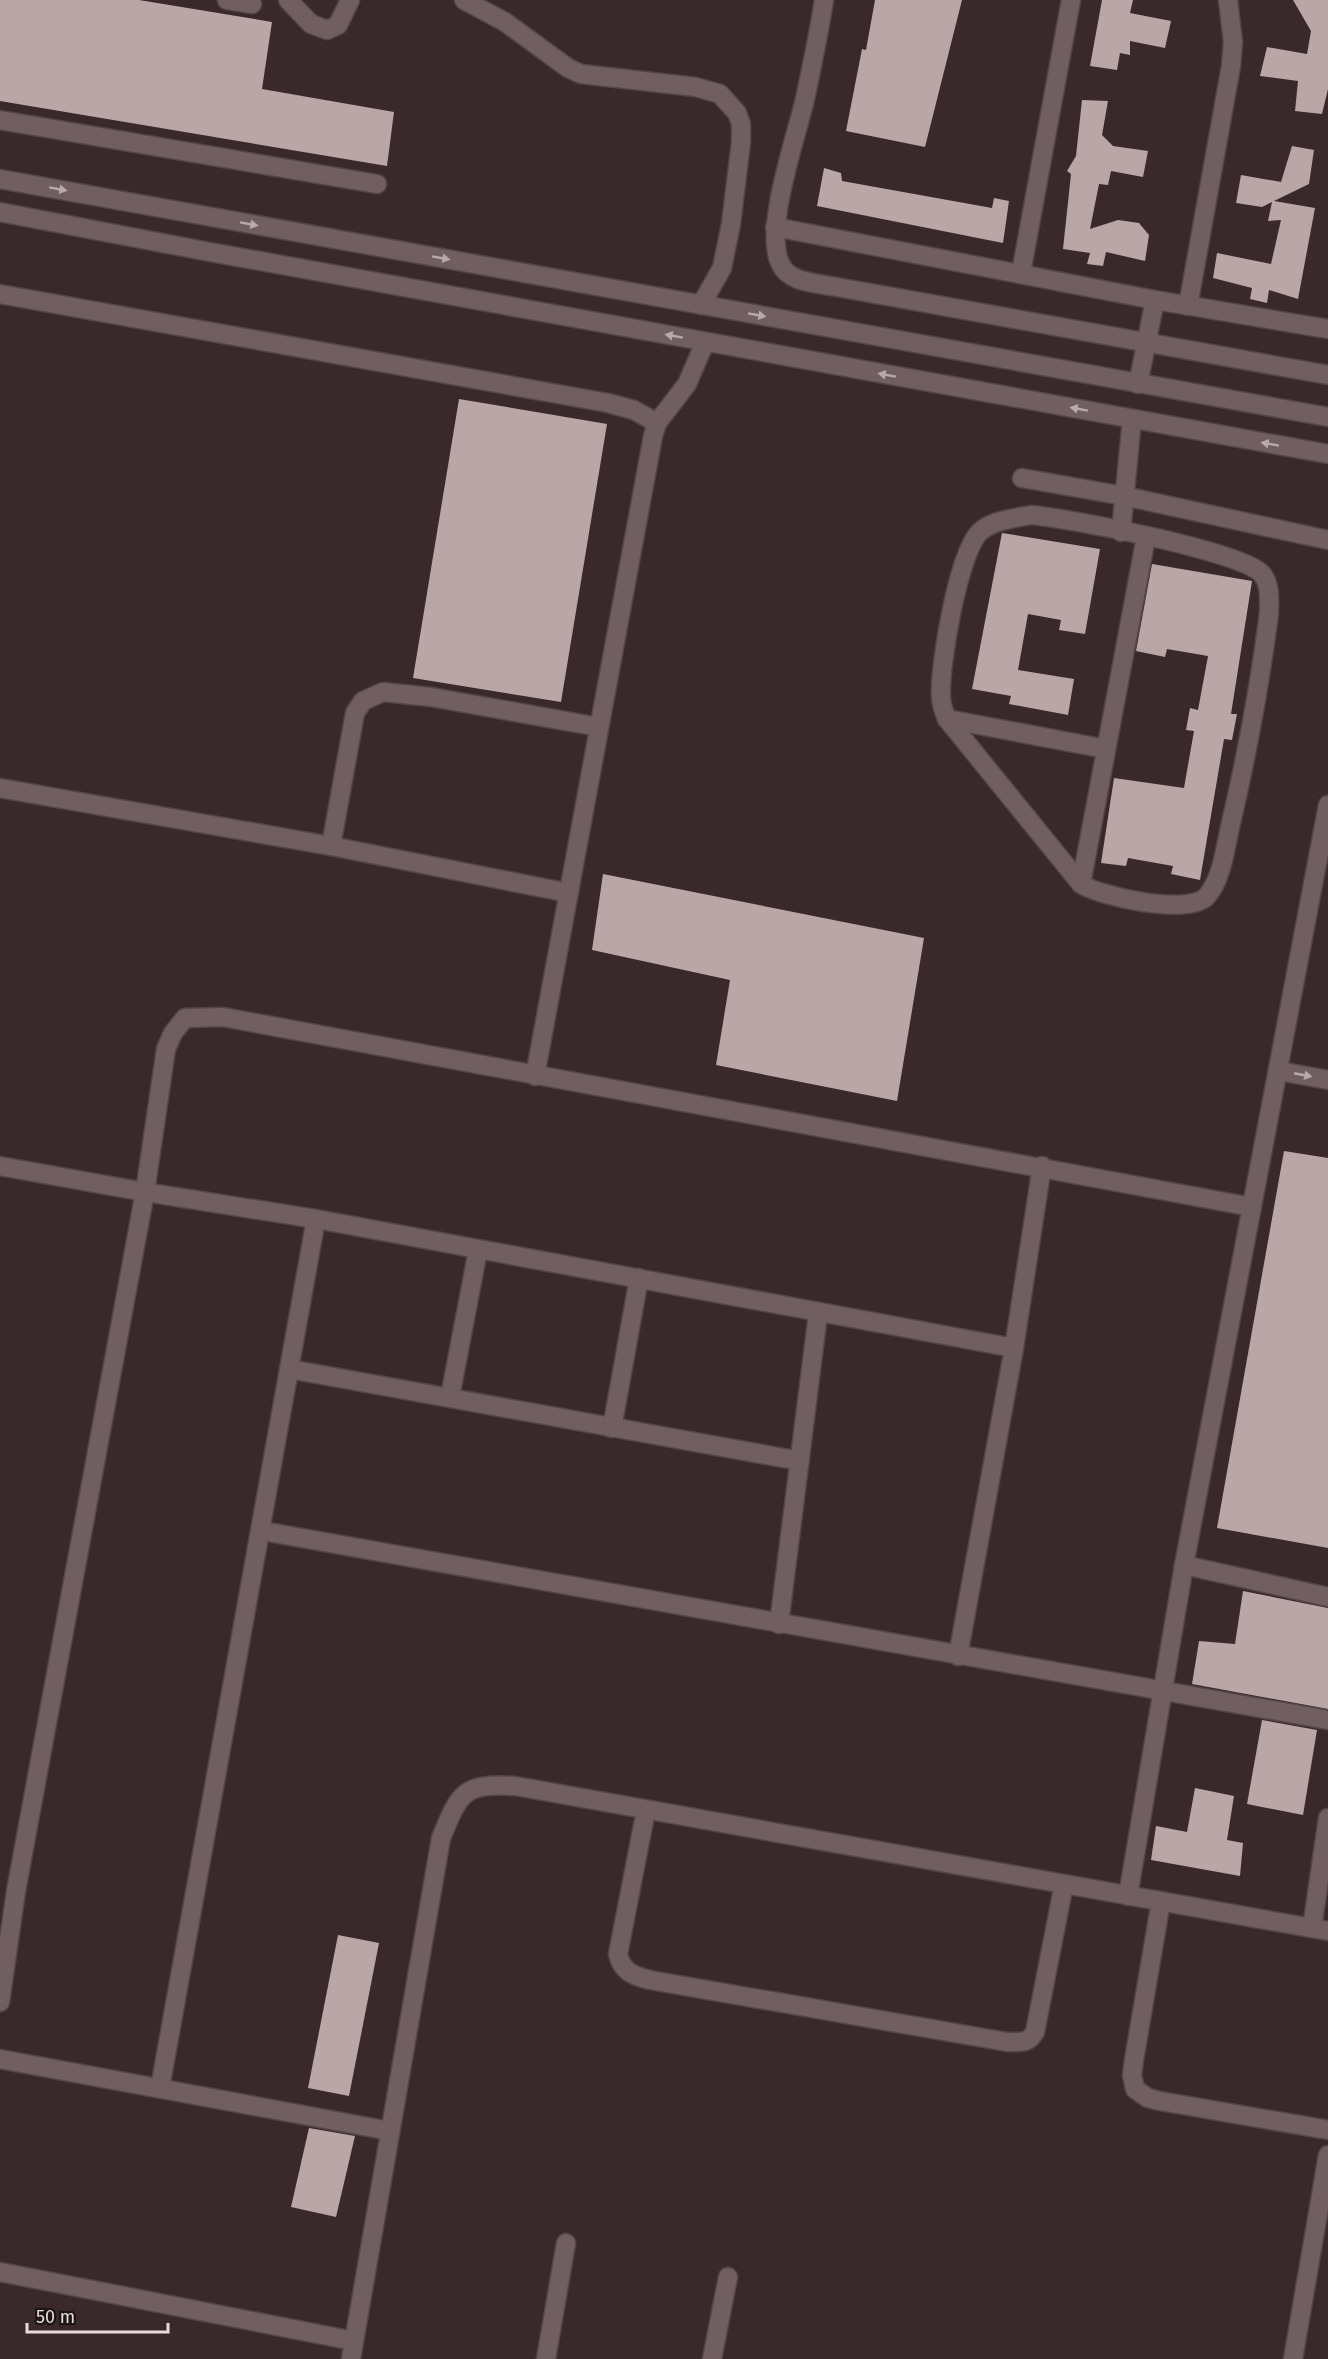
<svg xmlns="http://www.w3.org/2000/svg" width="1328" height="2359" font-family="'Fira Sans',sans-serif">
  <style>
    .building { fill: #baa5a7 }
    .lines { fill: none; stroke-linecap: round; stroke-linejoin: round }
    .minor-casing { stroke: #544648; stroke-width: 21 }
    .minor { stroke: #715e60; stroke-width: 18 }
    .oneway { fill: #b8aaac }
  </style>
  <rect width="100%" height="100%" fill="#3a292b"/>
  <g class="building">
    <polygon points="0,0 139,0 272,22 262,89 394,112 387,166 0,101"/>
    <polygon points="875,0 962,0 925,147 846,131 862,49 866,50"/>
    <polygon points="1102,0 1133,0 1130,13 1171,21 1165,48 1130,41 1130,55 1120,53 1117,70 1090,66"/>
    <polygon points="1293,0 1328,0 1328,89 1322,114 1295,111 1298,81 1260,76 1267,47 1307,54 1311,31"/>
    <polygon points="1082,100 1108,101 1102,135 1113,146 1148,151 1143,177 1111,171 1108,185 1099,184 1090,229 1118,220 1139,223 1149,235 1145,261 1106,252 1103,266 1087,264 1090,253 1063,249 1071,174 1067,171 1076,156"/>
    <polygon points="1292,146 1314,150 1309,184 1274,201 1315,208 1298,299 1269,290 1267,303 1250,299 1252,288 1213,278 1217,253 1271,264 1281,220 1268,221 1272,202 1262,207 1236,203 1241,175 1281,182"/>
    <polygon points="824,168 841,173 842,181 992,208 994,198 1009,201 1003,243 817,206"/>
    <polygon points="459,399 607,424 561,702 413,678"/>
    <polygon points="1002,533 1100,549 1085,634 1059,630 1061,620 1028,614 1018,670 1074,679 1068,715 1009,704 1011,696 972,689"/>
    <polygon points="1152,564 1252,581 1231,714 1237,714 1232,740 1224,739 1200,880 1171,874 1173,866 1128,858 1126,866 1101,863 1114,778 1184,788 1194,731 1186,730 1190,708 1198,710 1208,656 1167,649 1165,657 1136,651"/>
    <polygon points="603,874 924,938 897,1101 716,1065 730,980 592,950"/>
    <polygon points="1284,1151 1328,1158 1328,1548 1217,1528"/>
    <polygon points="1243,1591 1328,1608 1328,1709 1192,1684 1199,1641 1235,1644"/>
    <polygon points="1262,1720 1317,1730 1303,1815 1247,1804"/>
    <polygon points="1195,1788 1234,1796 1227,1840 1243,1843 1240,1876 1151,1860 1156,1826 1187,1832"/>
    <polygon points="338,1935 379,1943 349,2096 308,2088"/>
    <polygon points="309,2128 355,2136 336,2217 291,2207"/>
  </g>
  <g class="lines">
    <defs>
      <g id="minor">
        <polyline points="227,0 252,4"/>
        <polyline points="288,0 311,24 327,30 338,25 350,0"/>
        <polyline points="464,0 505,22 568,68 581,74 696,87 720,94 737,113 741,124 741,142 731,224 722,268 701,305"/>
        <path d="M 824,0 C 819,33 812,66 805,99 C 796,138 764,228 780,263 C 788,282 814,283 831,286 L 1328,375"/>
        <polyline points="0,120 377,184"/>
        <polyline points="0,179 1328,417"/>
        <polyline points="0,212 210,252 1328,454"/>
        <polyline points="775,227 1155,300 1328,329"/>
        <polyline points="1021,273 1071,0"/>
        <polyline points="0,294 608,403 634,410 657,423"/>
        <polyline points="1188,306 1231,66 1233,42 1228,0"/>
        <polyline points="1138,384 1155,300"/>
        <polyline points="1022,478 1124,496 1328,540"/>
        <path d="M 1031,515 C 1068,518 1239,551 1261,573 C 1271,583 1269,600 1269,613 C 1260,684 1247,754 1231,823 C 1225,847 1223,877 1207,896 C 1190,916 1101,897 1081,884 L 947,719 C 944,712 941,705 941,697 C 939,667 959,546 982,530 C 995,520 1015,518 1031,515 Z"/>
        <polyline points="1121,532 1132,419"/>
        <polyline points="947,719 1106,749"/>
        <polyline points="0,788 331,846 569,893"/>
        <polyline points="331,846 355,713 363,701 383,692 431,697 599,727"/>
        <polyline points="1081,884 1146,537"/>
        <polyline points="1279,1071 1328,1080"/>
        <polyline points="535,1076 653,436 657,423 687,384 705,342"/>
        <polyline points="0,1166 145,1192 316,1219 1014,1348"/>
        <polyline points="289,1369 800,1461"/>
        <polyline points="450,1397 478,1250"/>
        <polyline points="612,1428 639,1278"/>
        <polyline points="262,1531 1328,1720"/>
        <polyline points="1184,1565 1328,1597"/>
        <polyline points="779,1624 818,1314"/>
        <polyline points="958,1656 1014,1348 1042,1166"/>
        <path d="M 646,1810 L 618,1954 C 622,1972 634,1976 650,1980 L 1007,2042 C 1020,2042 1028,2044 1035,2032 L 1064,1884"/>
        <polyline points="1128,1896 1184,1565 1328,805"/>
        <polyline points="1161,1901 1134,2060 1132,2075 1135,2089 1148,2098 1160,2101 1328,2130"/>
        <polyline points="1312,1928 1328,1818"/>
        <polyline points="0,2002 16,1891 145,1192 166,1049 173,1033 185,1018 223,1017 1252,1207"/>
        <polyline points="0,2059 390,2131"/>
        <polyline points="160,2088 316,1219"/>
        <polyline points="0,2272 354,2341"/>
        <path d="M 351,2359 L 441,1838 C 460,1792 463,1783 515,1786 L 1328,1931"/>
        <polyline points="546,2359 566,2243"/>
        <polyline points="712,2359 728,2277"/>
        <polyline points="1293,2359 1328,2155"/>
      </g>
    </defs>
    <use href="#minor" class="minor-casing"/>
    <use href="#minor" class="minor"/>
  </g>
  <defs><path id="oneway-solid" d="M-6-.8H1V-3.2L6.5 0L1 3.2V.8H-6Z" transform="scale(1.5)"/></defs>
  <g class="oneway">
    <use href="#oneway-solid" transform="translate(58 189) rotate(10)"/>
    <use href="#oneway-solid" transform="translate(249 224) rotate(10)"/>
    <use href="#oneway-solid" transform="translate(441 258) rotate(10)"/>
    <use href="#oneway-solid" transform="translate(757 315) rotate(10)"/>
    <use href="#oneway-solid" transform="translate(674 336) rotate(-170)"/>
    <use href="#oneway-solid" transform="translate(887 375) rotate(-170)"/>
    <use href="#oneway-solid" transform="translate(1079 409) rotate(-170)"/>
    <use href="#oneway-solid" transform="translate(1270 444) rotate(-170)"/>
    <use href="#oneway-solid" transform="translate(1303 1075) rotate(11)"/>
  </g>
  <path d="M27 2323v9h141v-9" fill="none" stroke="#e8ddde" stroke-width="3"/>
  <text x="36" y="2323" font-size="18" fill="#e8ddde" stroke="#1c1415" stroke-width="4.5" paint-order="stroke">50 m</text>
</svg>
